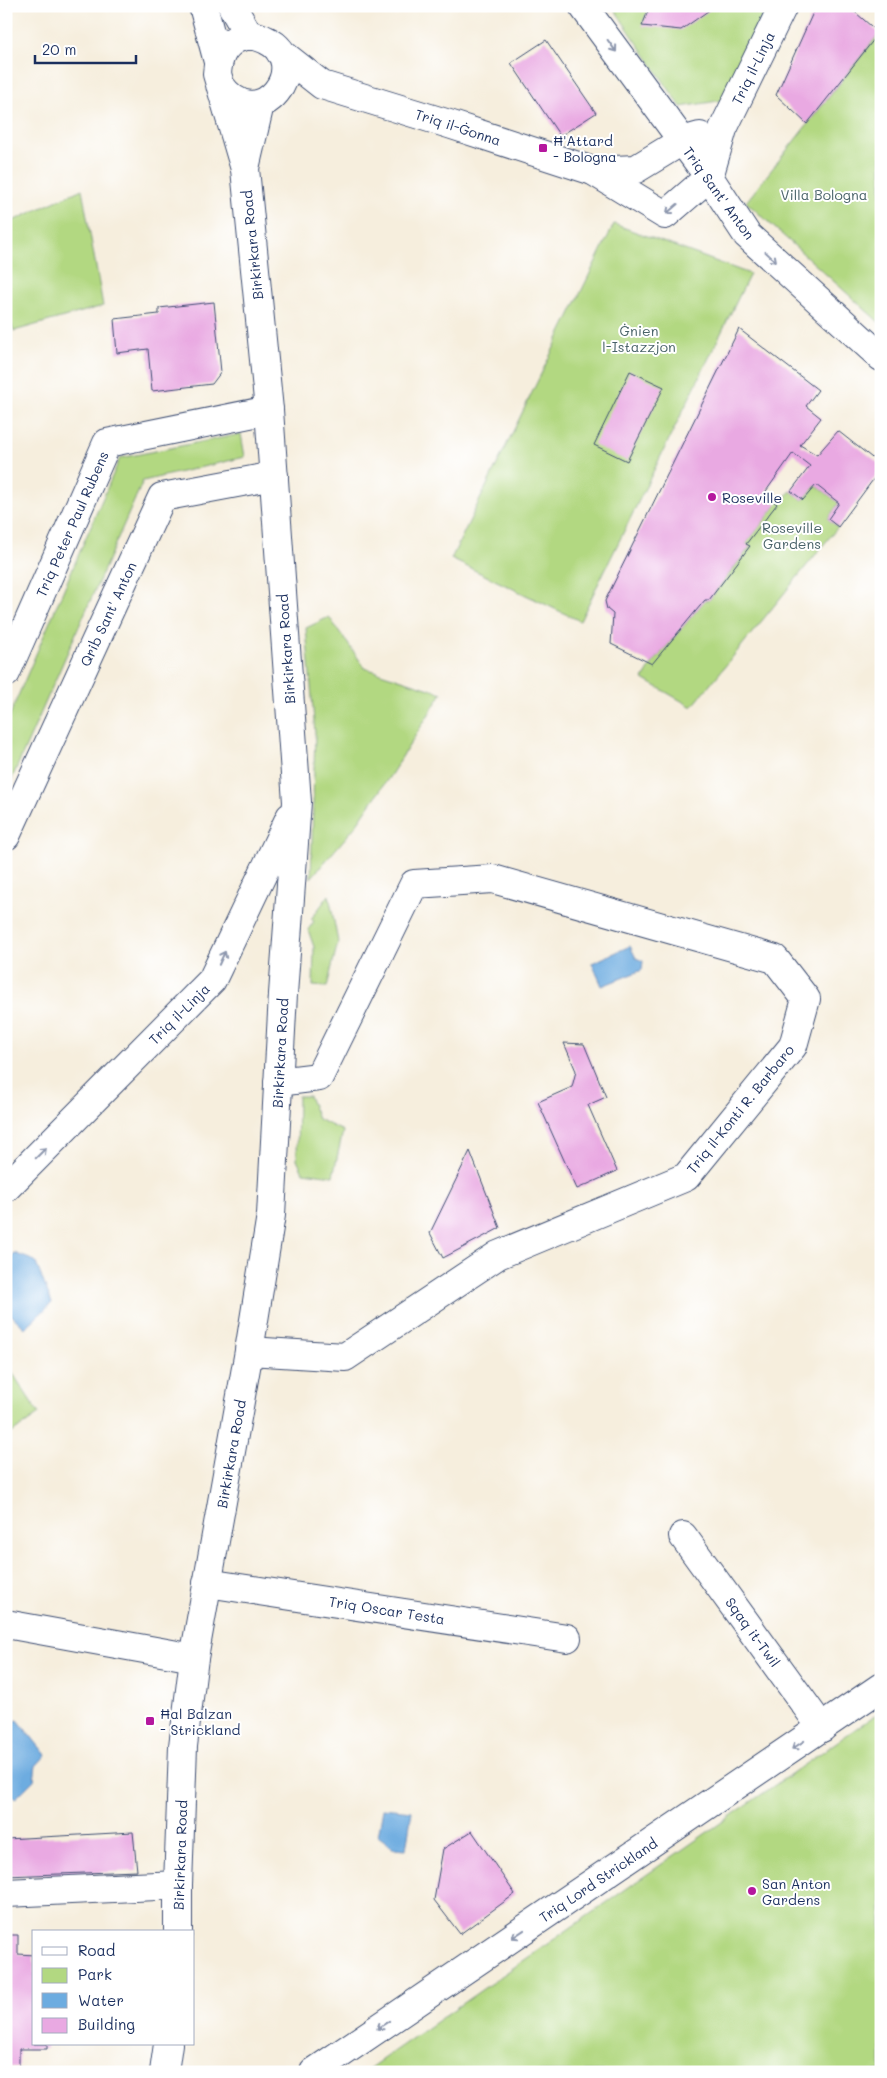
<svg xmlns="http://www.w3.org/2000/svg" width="887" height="2078" font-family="Mali,sans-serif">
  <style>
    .green { fill: #b2d881; stroke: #668470 }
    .water { fill: #6dace0; stroke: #446e9f }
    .building { fill: #e9a9e2 }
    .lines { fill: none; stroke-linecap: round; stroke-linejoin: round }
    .minor-casing { stroke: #3c4c71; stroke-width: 30 }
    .minor { stroke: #fff; stroke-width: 28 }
    .oneway { stroke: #8d97ae }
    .poi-dot { fill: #b5179e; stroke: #fff; stroke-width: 2 }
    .labels { text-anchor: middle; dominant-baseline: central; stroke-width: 4; stroke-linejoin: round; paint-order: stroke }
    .street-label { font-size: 14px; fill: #1b2f5e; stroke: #fff }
    .poi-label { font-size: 14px; fill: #1b2f5e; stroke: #fff; text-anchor: start }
    .park-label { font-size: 14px; fill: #486268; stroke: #fff }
  </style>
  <rect width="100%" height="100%" fill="#fff"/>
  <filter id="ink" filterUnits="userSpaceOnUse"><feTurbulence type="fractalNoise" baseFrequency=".02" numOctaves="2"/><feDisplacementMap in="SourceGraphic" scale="10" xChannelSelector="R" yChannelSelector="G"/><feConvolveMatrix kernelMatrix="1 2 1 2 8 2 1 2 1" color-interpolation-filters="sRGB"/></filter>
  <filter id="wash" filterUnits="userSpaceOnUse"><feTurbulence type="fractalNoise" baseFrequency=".0096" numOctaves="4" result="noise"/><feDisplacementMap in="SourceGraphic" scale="20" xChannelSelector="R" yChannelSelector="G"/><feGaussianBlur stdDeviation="1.12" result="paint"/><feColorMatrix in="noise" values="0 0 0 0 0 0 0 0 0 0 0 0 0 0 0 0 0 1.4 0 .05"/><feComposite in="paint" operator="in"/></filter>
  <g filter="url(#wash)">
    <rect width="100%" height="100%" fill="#f6eedd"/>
    <g class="green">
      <polygon points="612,6 767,6 724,100 681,107"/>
      <polygon points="881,31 881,324 746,202"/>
      <polygon points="82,189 103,306 14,331 6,313 6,224"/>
      <polygon points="614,224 750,274 580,621 451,559"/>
      <polygon points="241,434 245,457 143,481 6,792 6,724 120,458"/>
      <polygon points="816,485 839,503 828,519 838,527 692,707 643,679 652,664 705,600 709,600 750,547 746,544 777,504 791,491 803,500"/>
      <polygon points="329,617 365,668 442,693 392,773 354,828 311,878 315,733 306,628"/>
      <polygon points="329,895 338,942 327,987 313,986 314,947 308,930 314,921 311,919"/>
      <polygon points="298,1096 309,1096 318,1119 343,1131 333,1176 303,1172 297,1159"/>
      <polygon points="6,1363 39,1414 6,1437"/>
      <polygon points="881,1711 881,2072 364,2072"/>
    </g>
    <g class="water">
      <polygon points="630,946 636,958 643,961 642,970 602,986 592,963"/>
      <polygon points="14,1253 35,1261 52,1303 25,1328 6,1310 6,1268"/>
      <polygon points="18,1720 46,1755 36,1766 34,1780 16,1798 6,1795 6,1723"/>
      <polygon points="383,1808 412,1811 406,1849 394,1848 378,1836"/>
    </g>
    <g id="blocks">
      <g class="building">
        <polygon points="650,6 715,6 681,30 642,26"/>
        <polygon points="816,6 848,6 879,33 807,124 776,95"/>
        <polygon points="546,40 596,113 560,136 511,63"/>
        <polygon points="214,302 221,372 212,384 152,391 148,349 117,353 114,319 159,314 159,308"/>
        <polygon points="739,329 818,390 806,406 821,418 800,445 817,455 838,431 881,465 881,469 838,527 828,519 839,503 816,485 803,500 791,491 810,466 793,453 764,494 777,504 746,544 750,546 709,600 705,600 652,664 611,644 613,614 607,609 605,601"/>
        <polygon points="630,371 664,387 627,461 594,445"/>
        <polygon points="564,1043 584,1044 606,1097 588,1105 617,1171 577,1189 538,1102 572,1087 576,1071"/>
        <polygon points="470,1151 500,1228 443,1258 430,1233"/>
        <polygon points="472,1831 515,1894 460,1934 434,1900 443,1849"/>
        <polygon points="133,1832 137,1871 6,1876 6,1839"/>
        <polygon points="6,1935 18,1935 18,1954 34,1955 34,2044 47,2044 47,2049 19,2049 19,2067 6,2067"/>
      </g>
    </g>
  </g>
  <g filter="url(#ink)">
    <use href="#blocks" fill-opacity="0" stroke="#3c4c71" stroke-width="1"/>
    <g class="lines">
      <defs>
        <g id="minor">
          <polyline points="203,6 218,62"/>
          <polyline points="232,6 249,36"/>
          <polyline points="583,6 709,177 747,235 881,357"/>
          <polyline points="280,52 322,85 449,124 593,171 665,215 709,177"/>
          <polyline points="245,168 260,104"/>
          <polyline points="593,171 636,169 682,141 700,136"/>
          <polyline points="709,177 723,129 783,6"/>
          <polyline points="6,673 107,443 269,410"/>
          <polyline points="6,836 162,497 274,476"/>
          <polyline points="6,1188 212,980 290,817"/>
          <polyline points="249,1351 345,1357 498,1255 686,1177 793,1046 806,999 775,959 493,879 414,884 319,1077 278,1082"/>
          <polyline points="683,1536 822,1728"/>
          <polyline points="207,1583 567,1638"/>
          <polyline points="6,1624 194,1658"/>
          <polyline points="6,1893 178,1885"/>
          <path d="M 178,1932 L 178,1885 L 183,1746 L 194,1658 L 249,1351 L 271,1215 L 283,994 L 297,802 L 269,410 L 245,169 L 217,74 C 218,59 222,47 236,39 C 246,34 257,35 266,40 C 315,62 260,141 220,85"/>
          <polyline points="164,2072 168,2044"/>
          <polyline points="314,2072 881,1687"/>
        </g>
      </defs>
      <use href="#minor" class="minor-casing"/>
      <use href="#minor" class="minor"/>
    </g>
    <defs><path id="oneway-shaft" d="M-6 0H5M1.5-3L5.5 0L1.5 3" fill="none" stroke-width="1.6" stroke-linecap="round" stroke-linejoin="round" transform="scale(1.25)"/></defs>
    <g class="oneway">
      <use href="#oneway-shaft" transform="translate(612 46) rotate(54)"/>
      <use href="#oneway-shaft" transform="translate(672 209) rotate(139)"/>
      <use href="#oneway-shaft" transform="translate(771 257) rotate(43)"/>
      <use href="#oneway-shaft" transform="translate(222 958) rotate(-65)"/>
      <use href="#oneway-shaft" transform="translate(41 1153) rotate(-45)"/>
      <use href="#oneway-shaft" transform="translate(798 1745) rotate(146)"/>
      <use href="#oneway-shaft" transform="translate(518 1934) rotate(146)"/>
      <use href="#oneway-shaft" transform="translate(383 2025) rotate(146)"/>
    </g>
  </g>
  <g class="poi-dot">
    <rect x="538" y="143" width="10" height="10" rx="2.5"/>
    <circle cx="712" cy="497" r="5"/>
    <rect x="145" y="1716" width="10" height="10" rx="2.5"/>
    <circle cx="752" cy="1891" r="5"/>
  </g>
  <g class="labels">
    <g class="street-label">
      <text transform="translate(753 68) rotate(-64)">Triq il-Linja</text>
      <text transform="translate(458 127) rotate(18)">Triq il-Ġonna</text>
      <text transform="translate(719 193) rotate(54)">Triq Sant' Anton</text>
      <text transform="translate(252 245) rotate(-96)">Birkirkara Road</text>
      <text transform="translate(72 524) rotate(-66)">Triq Peter Paul Rubens</text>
      <text transform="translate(108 614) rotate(-65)">Qrib Sant' Anton</text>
      <text transform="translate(286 649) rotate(-94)">Birkirkara Road</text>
      <text transform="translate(179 1014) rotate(-45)">Triq il-Linja</text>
      <text transform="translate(280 1053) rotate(-87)">Birkirkara Road</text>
      <text transform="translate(740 1109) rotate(-51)">Triq il-Konti R. Barbaro</text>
      <text transform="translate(231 1454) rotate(-80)">Birkirkara Road</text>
      <text transform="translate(387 1610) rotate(9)">Triq Oscar Testa</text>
      <text transform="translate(753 1632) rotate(54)">Sqaq it-Twil</text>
      <text transform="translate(180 1855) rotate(-88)">Birkirkara Road</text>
      <text transform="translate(598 1880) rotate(-34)">Triq Lord Strickland</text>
    </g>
    <g class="poi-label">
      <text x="553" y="140">Ħ'Attard<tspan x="553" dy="16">- Bologna</tspan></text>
      <text x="722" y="497">Roseville</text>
      <text x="160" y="1713">Ħal Balzan<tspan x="160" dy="16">- Strickland</tspan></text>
      <text x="762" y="1883">San Anton<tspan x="762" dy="16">Gardens</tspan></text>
    </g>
    <g class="park-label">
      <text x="824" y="194">Villa Bologna</text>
      <text x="639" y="330">Ġnien<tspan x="639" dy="16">l-Istazzjon</tspan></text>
      <text x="792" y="527">Roseville<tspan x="792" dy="16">Gardens</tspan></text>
    </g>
  </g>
  <rect width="887" height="2078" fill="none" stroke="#fff" stroke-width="25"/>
  <rect x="32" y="1930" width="162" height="115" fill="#ffffff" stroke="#a4acbf"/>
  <rect x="42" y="1947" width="25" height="8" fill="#ffffff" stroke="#a4acbf"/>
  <text x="78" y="1956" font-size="15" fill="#1b2f5e">Road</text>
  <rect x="42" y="1968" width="25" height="15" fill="#b2d881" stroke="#a4acbf"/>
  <text x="78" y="1980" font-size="15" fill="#1b2f5e">Park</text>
  <rect x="42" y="1993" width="25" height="15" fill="#6dace0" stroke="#a4acbf"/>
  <text x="78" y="2006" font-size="15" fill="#1b2f5e">Water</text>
  <rect x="42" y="2018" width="25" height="15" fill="#e9a9e2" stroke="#a4acbf"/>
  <text x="78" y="2030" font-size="15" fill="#1b2f5e">Building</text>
  <path d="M35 55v8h101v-8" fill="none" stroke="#1b2f5e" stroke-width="2.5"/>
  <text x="42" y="55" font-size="15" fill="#1b2f5e" stroke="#ffffff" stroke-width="4" paint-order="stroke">20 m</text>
</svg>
